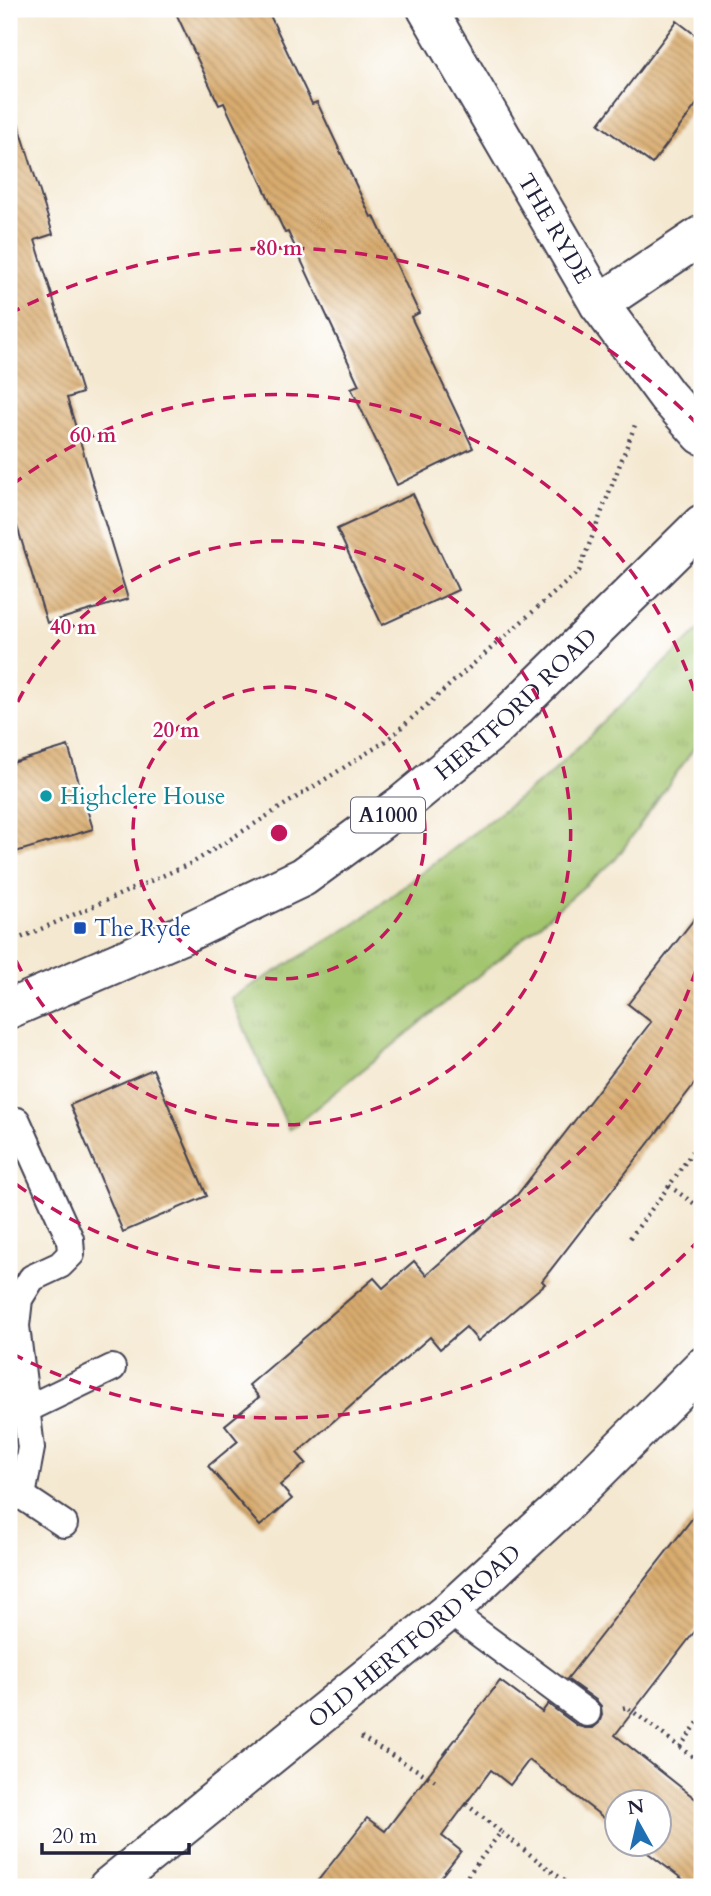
<svg xmlns="http://www.w3.org/2000/svg" width="711" height="1896" font-family="Cardo,serif">
  <style>
    .grass { fill: url(#grass-tufts); stroke: #627454; stroke-width: 2 }
    .building { fill: url(#building-back-hatch) }
    .lines { fill: none; stroke-linecap: round; stroke-linejoin: round }
    .service-casing { stroke: #424051; stroke-width: 30 }
    .minor-casing { stroke: #424051; stroke-width: 42 }
    .primary-casing { stroke: #424051; stroke-width: 42 }
    .path { stroke: #424051; stroke-width: 4.5; stroke-dasharray: 2 5; stroke-linecap: butt }
    .service { stroke: #fff; stroke-width: 26 }
    .minor { stroke: #fff; stroke-width: 38 }
    .primary { stroke: #fff; stroke-width: 38 }
    .ring { fill: none; stroke: #c2185b; stroke-width: 3.5; stroke-dasharray: 12 9 }
    .culture-dot { fill: #0f9aa8; stroke: #fff; stroke-width: 2.5 }
    .transit-dot { fill: #1a4fb4; stroke: #fff; stroke-width: 2.5 }
    .labels { text-anchor: middle; dominant-baseline: central; stroke-width: 5; stroke-linejoin: round; paint-order: stroke }
    .shield { fill: #fff; stroke: #646476; stroke-width: 2 }
    .shield-label { font-size: 21px; font-weight: bold; fill: #22223b }
    .street-label { font-size: 23px; fill: #22223b; stroke: #fff }
    .culture-label { font-size: 23px; fill: #0d838f; stroke: #fff; text-anchor: start }
    .transit-label { font-size: 23px; fill: #164399; stroke: #fff; text-anchor: start }
    .centre { fill: #c2185b; stroke: #fff; stroke-width: 3.5 }
    .ring-label { font-size: 21px; text-anchor: middle; font-weight: bold; fill: #c2185b; stroke: #fff; stroke-width: 5; stroke-linejoin: round; paint-order: stroke }
  </style>
  <defs>
    <pattern id="grass-tufts" width="24" height="20" patternUnits="userSpaceOnUse" patternTransform="scale(1.75)"><rect width="24" height="20" fill="#a3c56e"/><path d="M3 7l-1-3M5 7V3M7 7l1-3M15 17l-1-3M17 17v-4M19 17l1-3" fill="none" stroke="#8ca960"/></pattern>
    <pattern id="building-back-hatch" width="6" height="6" patternUnits="userSpaceOnUse" patternTransform="scale(1.75)"><rect width="6" height="6" fill="#d9ac6e"/><path d="M-1 5l2 2M0 0l6 6M5-1l2 2" fill="none" stroke="#b08c5c"/></pattern>
  </defs>
  <rect width="100%" height="100%" fill="#fff"/>
  <filter id="ink" filterUnits="userSpaceOnUse"><feTurbulence type="fractalNoise" baseFrequency=".0143" numOctaves="2"/><feDisplacementMap in="SourceGraphic" scale="14" xChannelSelector="R" yChannelSelector="G"/><feConvolveMatrix kernelMatrix="1 2 1 2 8 2 1 2 1" color-interpolation-filters="sRGB"/></filter>
  <filter id="wash" filterUnits="userSpaceOnUse"><feTurbulence type="fractalNoise" baseFrequency=".00686" numOctaves="4" result="noise"/><feDisplacementMap in="SourceGraphic" scale="28" xChannelSelector="R" yChannelSelector="G"/><feGaussianBlur stdDeviation="1.57" result="paint"/><feColorMatrix in="noise" values="0 0 0 0 0 0 0 0 0 0 0 0 0 0 0 0 0 1.4 0 .05"/><feComposite in="paint" operator="in"/></filter>
  <g filter="url(#wash)">
    <rect width="100%" height="100%" fill="#f4e8d0"/>
    <polygon class="grass" points="702,627 702,737 616,859 500,958 289,1130 231,998 355,924 549,775"/>
    <g id="blocks">
      <g class="building">
        <polygon points="174,9 267,9 312,104 317,102 371,217 374,216 419,313 411,317 473,448 397,485 351,388 359,385 288,232 285,233 224,103 219,105"/>
        <polygon points="677,21 702,40 702,97 652,164 599,124"/>
        <polygon points="18,122 53,234 35,240 82,393 67,398 128,599 47,623 9,500 9,124"/>
        <polygon points="413,494 458,590 382,625 337,529"/>
        <polygon points="68,746 93,829 9,854 9,764"/>
        <polygon points="702,909 702,1074 542,1281 545,1284 478,1341 466,1327 440,1349 430,1337 297,1453 306,1463 280,1485 292,1499 260,1526 208,1466 238,1441 225,1425 259,1397 249,1385 374,1278 383,1288 414,1261 426,1275 517,1195 651,1022 628,1004"/>
        <polygon points="153,1069 207,1196 123,1232 70,1105"/>
        <polygon points="702,1506 702,1622 615,1735 702,1804 702,1887 693,1887 636,1844 659,1844 659,1802 617,1802 617,1828 529,1760 510,1785 491,1770 442,1836 461,1851 433,1887 313,1887 367,1818 385,1831 500,1681 542,1712 548,1704 578,1726 585,1728 593,1728 599,1723 602,1715 601,1706 596,1700 567,1679"/>
      </g>
    </g>
  </g>
  <g filter="url(#ink)">
    <use href="#blocks" fill-opacity="0" stroke="#424051" stroke-width="2"/>
    <g class="lines">
      <defs>
        <g id="service">
          <polyline points="17,1121 70,1239 71,1254 60,1265 32,1278 19,1299 16,1326 31,1448 22,1496"/>
          <polyline points="27,1409 112,1368"/>
          <polyline points="9,1498 22,1496 64,1524"/>
          <polyline points="449,1611 587,1713"/>
        </g>
        <g id="minor">
          <path id="s1" d="M 427,9 L 599,304 L 667,396 L 702,435"/>
          <polyline points="599,304 702,235"/>
          <path id="s2" d="M 108,1887 L 449,1611 L 565,1504 L 702,1367"/>
        </g>
        <g id="primary">
          <path id="s3" d="M 9,1009 L 179,936 L 303,877 L 404,803 L 494,729 L 702,524"/>
        </g>
      </defs>
      <use href="#service" class="service-casing"/>
      <use href="#minor" class="minor-casing"/>
      <use href="#primary" class="primary-casing"/>
      <g class="path">
        <polyline points="9,943 194,862 386,741 579,571 635,425"/>
        <polyline points="669,1186 702,1209"/>
        <polyline points="630,1238 669,1186 702,1138"/>
        <polyline points="623,1708 627,1707 702,1764"/>
        <polyline points="361,1737 439,1783"/>
        <polyline points="680,1747 702,1717"/>
        <polyline points="466,1804 501,1832"/>
        <polyline points="459,1887 501,1832 572,1887"/>
      </g>
      <use href="#service" class="service"/>
      <use href="#minor" class="minor"/>
      <use href="#primary" class="primary"/>
    </g>
  </g>
  <g class="ring">
    <circle cx="279" cy="833" r="146"/>
    <path d="M9 721A292 292 0 1 1 9 945"/>
    <path d="M702 950A439 439 0 0 1 12 1181M12 485A439 439 0 0 1 702 716"/>
    <path d="M700 1239A585 585 0 0 1 9 1352M9 314A585 585 0 0 1 700 427"/>
  </g>
  <circle class="culture-dot" cx="46" cy="796" r="7"/>
  <rect class="transit-dot" x="73" y="921" width="14" height="14" rx="3.5"/>
  <g class="labels">
    <rect class="shield" x="351" y="797.5" width="74" height="35" rx="5"/>
    <g class="shield-label">
      <text x="388" y="815">A1000</text>
    </g>
    <g class="street-label">
      <text stroke="none"><textPath href="#s1" startOffset="254">THE RYDE</textPath></text>
      <text stroke="none"><textPath href="#s3" startOffset="597">HERTFORD ROAD</textPath></text>
      <text stroke="none"><textPath href="#s2" startOffset="396">OLD HERTFORD ROAD</textPath></text>
    </g>
    <g class="culture-label">
      <text x="60" y="796">Highclere House</text>
    </g>
    <g class="transit-label">
      <text x="94" y="928">The Ryde</text>
    </g>
  </g>
  <circle cx="279" cy="833" r="10" class="centre"/>
  <g class="ring-label">
    <text x="279" y="255">80 m</text>
    <text x="93" y="442">60 m</text>
    <text x="73" y="634">40 m</text>
    <text x="176" y="737">20 m</text>
  </g>
  <rect width="711" height="1896" fill="none" stroke="#fff" stroke-width="35"/>
  <g transform="translate(638 1823) rotate(352)"><circle r="33" fill="#ffffff" stroke="#a7a7b1" stroke-width="2"/>
  <path d="M0-5L12 26L0 18L-12 26Z" fill="#1f6fb2"/>
  <text y="-10" font-size="19" font-weight="bold" text-anchor="middle" fill="#22223b">N</text>
  </g>
  <path d="M42 1843v10h147v-10" fill="none" stroke="#22223b" stroke-width="3.5"/>
  <text x="52" y="1843" font-size="21" fill="#22223b" stroke="#ffffff" stroke-width="5" paint-order="stroke">20 m</text>
</svg>
